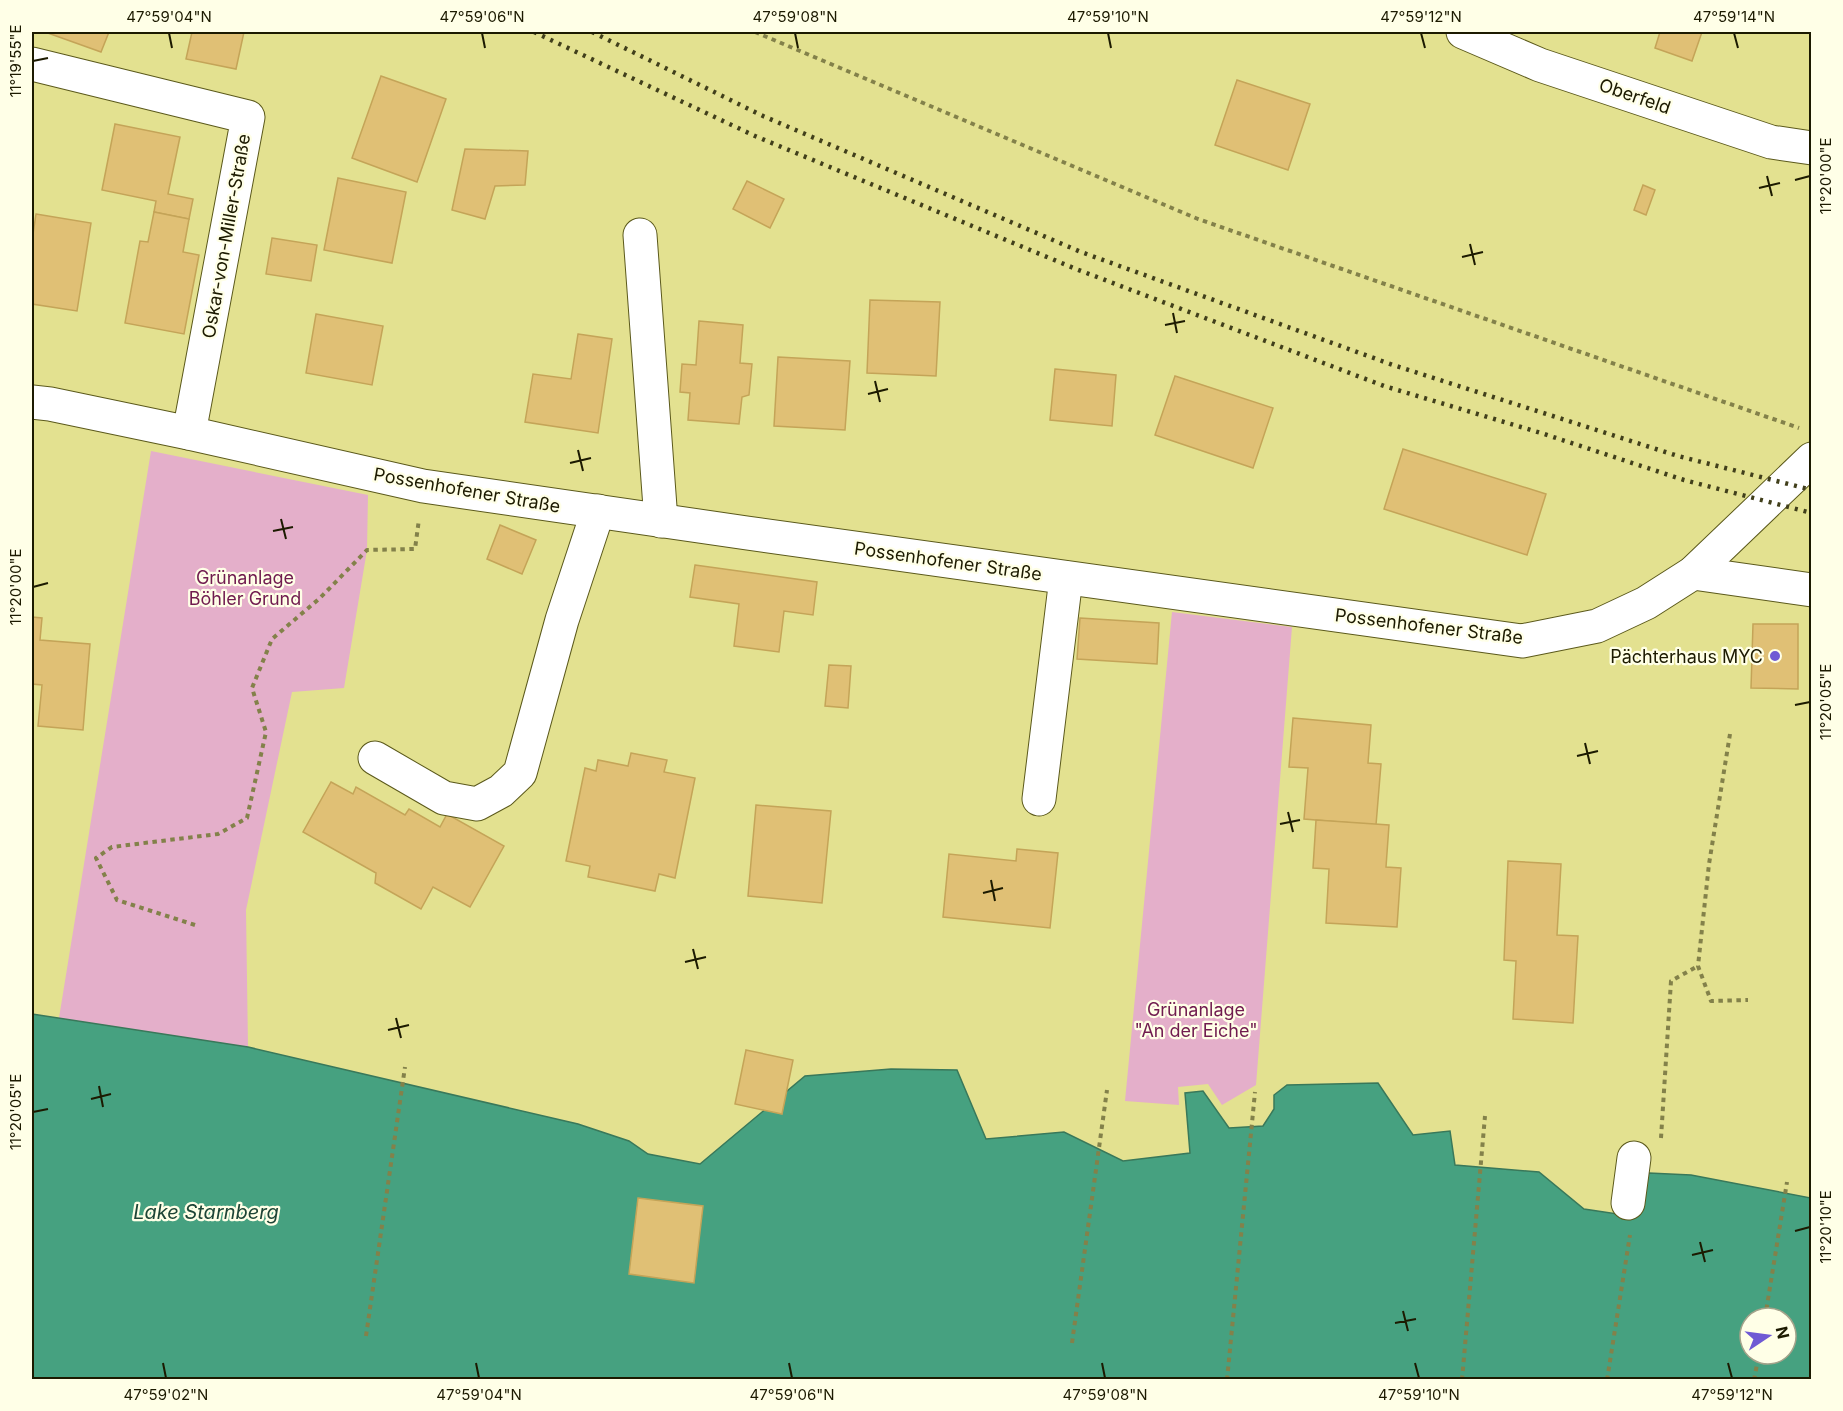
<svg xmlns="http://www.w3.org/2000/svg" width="1843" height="1411" font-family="Inter,sans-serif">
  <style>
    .green { fill: #e4afca }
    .water { fill: #46a180; stroke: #39785a; stroke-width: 1.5; fill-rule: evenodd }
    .building { fill: #e0c075; stroke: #c4a458; stroke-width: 1.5 }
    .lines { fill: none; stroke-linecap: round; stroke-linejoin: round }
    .minor-casing { stroke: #5b591b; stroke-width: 35 }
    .major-casing { stroke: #5b591b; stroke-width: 35 }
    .path { stroke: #83814a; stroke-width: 4; stroke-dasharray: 4.5 4.5; stroke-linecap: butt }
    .minor { stroke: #fff; stroke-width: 33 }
    .major { stroke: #fff; stroke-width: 33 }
    .rail { stroke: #413f1b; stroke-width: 4.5; stroke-dasharray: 3 6; stroke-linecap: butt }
    .ticks { fill: none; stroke: #1c1a00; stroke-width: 2 }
    .poi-dot { fill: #6f5ad4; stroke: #ffffe7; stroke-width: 2 }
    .labels { text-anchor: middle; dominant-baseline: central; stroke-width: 4.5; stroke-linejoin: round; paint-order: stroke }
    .street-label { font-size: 18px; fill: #1c1a00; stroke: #ffffe7 }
    .park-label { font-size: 18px; fill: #701b4f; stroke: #ffffe7 }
    .poi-label { font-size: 18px; fill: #1c1a00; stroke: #ffffe7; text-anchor: end }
    .water-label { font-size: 20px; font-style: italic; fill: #1d4536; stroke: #ffffe7 }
    .neatline { fill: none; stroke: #1c1a00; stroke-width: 2 }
    .ticks-label { font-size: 15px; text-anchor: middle; fill: #1c1a00 }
  </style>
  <rect width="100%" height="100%" fill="#e3e190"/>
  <g class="green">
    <polygon points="151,451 368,495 367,550 344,688 292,692 246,910 248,1047 59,1018"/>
    <polygon points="1172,612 1292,627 1256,1085 1222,1105 1208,1084 1178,1087 1179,1105 1125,1101"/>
  </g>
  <path class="water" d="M 32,1014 L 248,1047 L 578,1124 L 629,1141 L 648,1154 L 700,1164 L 805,1076 L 891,1069 L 957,1070 L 986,1139 L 1064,1132 L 1123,1161 L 1190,1153 L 1185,1093 L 1203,1091 L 1229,1128 L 1263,1126 L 1274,1109 L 1274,1095 L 1287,1085 L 1378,1083 L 1413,1135 L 1450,1131 L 1455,1165 L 1539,1172 L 1584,1209 L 1624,1215 L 1649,1173 L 1691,1175 L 1811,1198 L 1811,1379 L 32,1380 ZM 1750,1318 L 1786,1318 L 1786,1354 L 1750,1354 Z"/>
  <g class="building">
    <polygon points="45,32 109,32 101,52"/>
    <polygon points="192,32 244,32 236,69 186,59"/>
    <polygon points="1660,32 1702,32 1692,61 1655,48"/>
    <polygon points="381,76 446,99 417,182 352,158"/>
    <polygon points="1237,80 1310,104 1288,170 1215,145"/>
    <polygon points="115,124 180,137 168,194 193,199 189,219 154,212 156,201 102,190"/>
    <polygon points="465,149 528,151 525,185 495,186 485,219 452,210"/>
    <polygon points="338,178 406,192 392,263 324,250"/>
    <polygon points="747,181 784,199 770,228 733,209"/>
    <polygon points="1643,185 1655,190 1646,215 1634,210"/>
    <polygon points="154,212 189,219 183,252 199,255 184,334 125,323 140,241 148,242"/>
    <polygon points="36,214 91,223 77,311 32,304 32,241"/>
    <polygon points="272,238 317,245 311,281 266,274"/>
    <polygon points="870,300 940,302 936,376 867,373"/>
    <polygon points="316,314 383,326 372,385 306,373"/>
    <polygon points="699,321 743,325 740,363 752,364 749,395 742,397 739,424 688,420 690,393 680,392 682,364 696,365"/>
    <polygon points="578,334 612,339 598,433 525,422 533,374 571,379"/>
    <polygon points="778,357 850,361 845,430 774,426"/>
    <polygon points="1055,369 1116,375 1112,426 1050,420"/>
    <polygon points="1175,376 1273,408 1253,468 1155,435"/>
    <polygon points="1403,449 1546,494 1527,555 1384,509"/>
    <polygon points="500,525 536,540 522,574 487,559"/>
    <polygon points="695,565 817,582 813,615 784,611 779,652 734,646 739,604 690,597"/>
    <polygon points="32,617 42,618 40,640 90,644 83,730 38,726 42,685 32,684"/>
    <polygon points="1080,618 1159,623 1157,664 1077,659"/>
    <polygon points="1753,624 1798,624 1798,689 1751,688"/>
    <polygon points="829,665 851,666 848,708 825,706"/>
    <polygon points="1293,718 1371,725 1368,763 1381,764 1376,825 1304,819 1308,768 1289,767"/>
    <polygon points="631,753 667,760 664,772 695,778 675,878 659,874 655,891 588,877 590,866 566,861 585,768 596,771 598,760 628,766"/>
    <polygon points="331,782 353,794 356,787 405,815 409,809 440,827 447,814 504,846 470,907 433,887 421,909 375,883 376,873 303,832"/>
    <polygon points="756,805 831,811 822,903 748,896"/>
    <polygon points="1316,820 1389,825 1386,867 1401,868 1397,927 1326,923 1329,869 1313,868"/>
    <polygon points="1017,849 1058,853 1050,928 943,917 949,854 1016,861"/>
    <polygon points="1508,861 1561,864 1557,935 1578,936 1573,1023 1513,1019 1516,961 1504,960"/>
    <polygon points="746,1050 793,1060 782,1114 735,1104"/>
    <polygon points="638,1198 703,1206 694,1283 629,1274"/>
  </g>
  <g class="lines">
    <defs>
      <g id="minor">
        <polyline points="1463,32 1540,65 1771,142 1812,148"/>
        <polyline points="32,64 248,117 189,433"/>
        <polyline points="640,235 661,521"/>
        <polyline points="1693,573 1812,590"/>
        <polyline points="375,758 444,798 477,804 501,791 520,773 562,620 598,511"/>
        <polyline points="1039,799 1066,578"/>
        <polyline points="1628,1203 1634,1158"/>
      </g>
      <polyline id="major" points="32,402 50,404 189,433 423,486 747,533 1522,641 1597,626 1646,603 1693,573 1812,459"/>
    </defs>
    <use href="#minor" class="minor-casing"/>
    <use href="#major" class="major-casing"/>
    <g class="path">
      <polyline points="755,32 1198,219 1799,428"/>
      <polyline points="1730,734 1709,864 1698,966 1711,1001 1748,1000"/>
      <polyline points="195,925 117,900 96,858 112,847 218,834 247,818 266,732 252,688 272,639 320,598 367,550 415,549 419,519"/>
      <polyline points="1661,1138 1671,981 1698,966"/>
      <polyline points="1765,1318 1787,1182"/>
      <polyline points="366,1336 405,1067"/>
      <polyline points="1072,1343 1107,1090"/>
      <polyline points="1227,1380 1255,1092"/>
      <polyline points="1462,1380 1485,1116"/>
      <polyline points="1607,1380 1630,1235"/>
      <polyline points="1754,1380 1759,1354"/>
    </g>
    <use href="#minor" class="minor"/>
    <use href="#major" class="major"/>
    <g class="rail">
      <polyline points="534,32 755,136 1076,269 1384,386 1541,433 1684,480 1812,513"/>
      <polyline points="592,32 763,116 1081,252 1393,365 1678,456 1812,490"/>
    </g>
  </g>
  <path class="ticks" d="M 169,33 L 172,48M 482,33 L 485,48M 795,33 L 798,48M 1108,33 L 1111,48M 1421,33 L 1425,48M 1734,33 L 1738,48M 33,61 L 48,58M 1767,176 L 1772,196M 1795,180 L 1810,176M 1759,188 L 1780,183M 1470,244 L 1475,265M 1462,257 L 1483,252M 1173,313 L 1177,333M 1165,325 L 1185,321M 875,381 L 880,402M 868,394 L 888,389M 578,450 L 583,471M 570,463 L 591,458M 281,519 L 286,539M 273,531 L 293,527M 33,587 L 48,583M 1795,705 L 1810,702M 1585,743 L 1590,764M 1577,756 L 1598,751M 1288,812 L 1293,832M 1280,824 L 1300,820M 991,880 L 995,901M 983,893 L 1003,888M 693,949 L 698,969M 685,962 L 706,957M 396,1018 L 401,1038M 388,1030 L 409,1025M 99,1086 L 103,1107M 91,1099 L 111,1094M 33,1112 L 48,1109M 1795,1231 L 1810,1227M 1700,1242 L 1705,1262M 1692,1255 L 1713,1250M 1403,1311 L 1408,1331M 1395,1323 L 1416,1319M 163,1363 L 166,1378M 476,1363 L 479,1378M 789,1363 L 792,1378M 1102,1363 L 1105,1378M 1415,1363 L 1419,1378M 1728,1363 L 1732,1378"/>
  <circle class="poi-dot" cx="1775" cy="656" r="6"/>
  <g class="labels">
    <g class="street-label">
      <text transform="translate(1635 96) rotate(19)">Oberfeld</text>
      <text transform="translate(226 236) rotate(-80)">Oskar-von-Miller-Straße</text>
      <text transform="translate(467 490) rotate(10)">Possenhofener Straße</text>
      <text transform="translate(948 561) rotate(8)">Possenhofener Straße</text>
      <text transform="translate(1429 626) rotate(7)">Possenhofener Straße</text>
    </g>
    <g class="park-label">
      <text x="245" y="577">Grünanlage<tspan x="245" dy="21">Böhler Grund</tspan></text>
      <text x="1196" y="1009">Grünanlage<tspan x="1196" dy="21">"An der Eiche"</tspan></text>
    </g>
    <g class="poi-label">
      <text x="1763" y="656">Pächterhaus MYC</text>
    </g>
    <g class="water-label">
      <text x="206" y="1212">Lake Starnberg</text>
    </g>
  </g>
  <rect width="1843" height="1411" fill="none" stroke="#ffffe7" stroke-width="66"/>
  <g transform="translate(1768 1336) rotate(77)"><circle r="28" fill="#ffffe7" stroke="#a4a38b" stroke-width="1.5"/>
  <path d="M0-4.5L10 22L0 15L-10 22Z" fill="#6f5ad4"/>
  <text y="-9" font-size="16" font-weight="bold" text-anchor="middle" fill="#1c1a00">N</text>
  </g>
  <rect x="33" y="33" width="1777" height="1345" class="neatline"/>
  <g class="ticks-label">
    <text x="169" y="22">47°59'04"N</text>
    <text x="482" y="22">47°59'06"N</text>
    <text x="795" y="22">47°59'08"N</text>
    <text x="1108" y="22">47°59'10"N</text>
    <text x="1421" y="22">47°59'12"N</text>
    <text x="1734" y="22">47°59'14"N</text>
    <text transform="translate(16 61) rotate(-90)" y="5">11°19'55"E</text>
    <text transform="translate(1826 176) rotate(-90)" y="5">11°20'00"E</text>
    <text transform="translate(16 587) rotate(-90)" y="5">11°20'00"E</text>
    <text transform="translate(1826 702) rotate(-90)" y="5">11°20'05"E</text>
    <text transform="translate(16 1112) rotate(-90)" y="5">11°20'05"E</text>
    <text transform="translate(1826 1227) rotate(-90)" y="5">11°20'10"E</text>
    <text x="166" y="1400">47°59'02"N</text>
    <text x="479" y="1400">47°59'04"N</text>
    <text x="792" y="1400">47°59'06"N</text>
    <text x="1105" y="1400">47°59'08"N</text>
    <text x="1419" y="1400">47°59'10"N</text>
    <text x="1732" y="1400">47°59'12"N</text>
  </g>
</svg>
